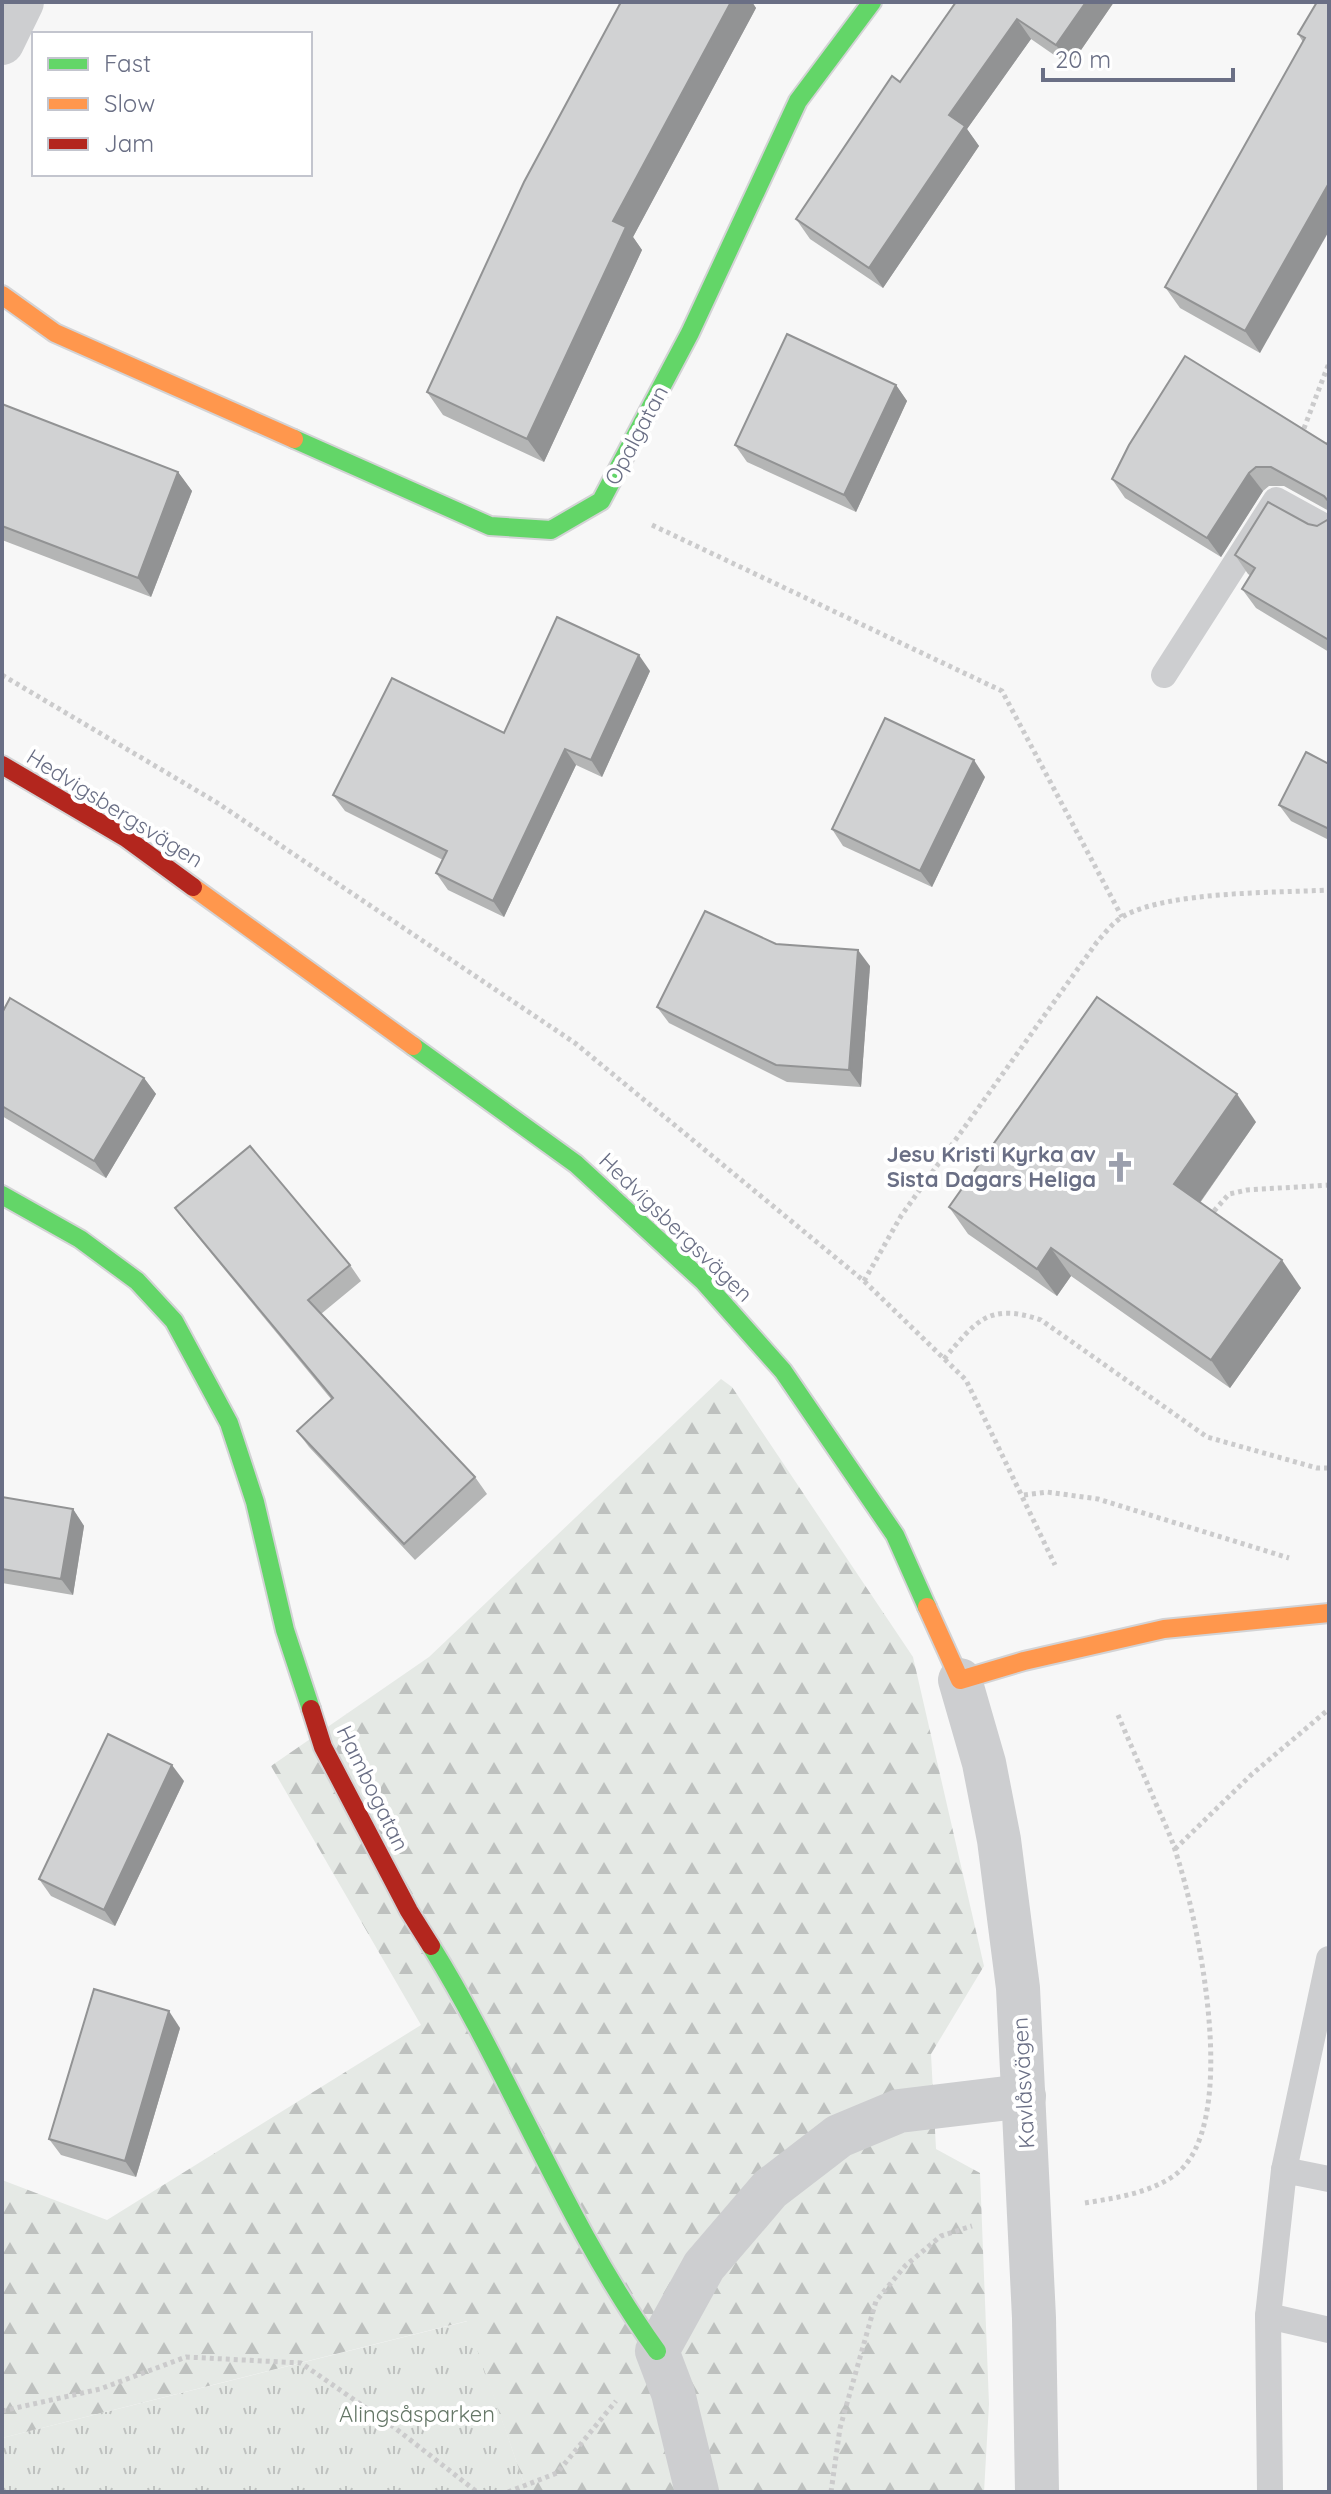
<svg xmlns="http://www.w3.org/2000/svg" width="1331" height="2494" font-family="Quicksand,sans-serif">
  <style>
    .grass { fill: url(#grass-tufts) }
    .forest { fill: url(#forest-firs) }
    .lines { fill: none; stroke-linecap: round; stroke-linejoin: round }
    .fast-casing { stroke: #d3d3d5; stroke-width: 22 }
    .slow-casing { stroke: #d3d3d5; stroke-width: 22 }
    .jam-casing { stroke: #d3d3d5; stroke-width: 22 }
    .path { stroke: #cbcbcc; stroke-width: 5; stroke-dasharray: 4 4; stroke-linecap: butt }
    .lane { stroke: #cdced0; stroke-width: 26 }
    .street { stroke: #cdced0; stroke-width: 44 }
    .fast { stroke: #63d668; stroke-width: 18 }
    .slow { stroke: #ff974d; stroke-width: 18 }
    .jam { stroke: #b3261e; stroke-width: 18 }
    .wall { fill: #b4b5b5 }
    .shaded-wall { fill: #929394 }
    .building { fill: #d1d2d3; stroke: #929394; stroke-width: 2 }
    .labels { text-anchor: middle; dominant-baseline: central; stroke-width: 8; stroke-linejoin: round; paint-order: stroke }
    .street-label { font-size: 22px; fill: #6a6f85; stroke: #fff }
    .poi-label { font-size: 22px; font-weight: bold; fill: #6a6f85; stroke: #fff; text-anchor: end }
    .park-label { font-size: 22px; fill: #657767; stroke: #fff }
  </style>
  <defs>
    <pattern id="grass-tufts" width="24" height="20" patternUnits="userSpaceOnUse" patternTransform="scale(2)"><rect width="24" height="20" fill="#e5e9e5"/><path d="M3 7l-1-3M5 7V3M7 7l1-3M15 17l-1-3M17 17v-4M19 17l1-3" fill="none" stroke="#bec1bf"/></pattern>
    <pattern id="forest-firs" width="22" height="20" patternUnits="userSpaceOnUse" patternTransform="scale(2)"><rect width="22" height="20" fill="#e5e9e5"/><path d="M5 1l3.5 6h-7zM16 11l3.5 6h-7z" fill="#bec1bf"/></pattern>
  </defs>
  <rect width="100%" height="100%" fill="#f7f7f7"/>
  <polygon class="grass" points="468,2321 527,2492 2,2492 2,2438"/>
  <polygon class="forest" points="721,1379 732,1387 913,1657 984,1966 931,2054 936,2149 980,2173 989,2404 984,2492 527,2492 467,2321 2,2438 2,2180 107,2220 421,2025 271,1766 429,1657"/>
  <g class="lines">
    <defs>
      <g id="fast">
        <polyline points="294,439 490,526 551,530 601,501 690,333 798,101 872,2"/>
        <polyline points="413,1046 576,1164 704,1282 783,1371 895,1535 927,1607"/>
        <polyline points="2,1195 80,1239 137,1281 174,1321 229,1423 255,1502 285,1630 311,1709"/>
        <path d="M 431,1946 C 512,2077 566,2225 657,2351"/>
      </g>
      <g id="slow">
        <polyline points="2,295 55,333 294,439"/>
        <polyline points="193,887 413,1046"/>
        <polyline points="927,1607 960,1680 1024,1661 1164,1629 1329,1613"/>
      </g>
      <g id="jam">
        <polyline points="2,765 126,838 193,887"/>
        <polyline points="311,1709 323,1747 409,1911 431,1946"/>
      </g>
    </defs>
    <use href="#fast" class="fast-casing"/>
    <use href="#slow" class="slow-casing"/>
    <use href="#jam" class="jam-casing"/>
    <g class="path">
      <polyline points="1301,436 1329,363"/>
      <polyline points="652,525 1002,691 1122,917"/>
      <polyline points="2,675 216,802 575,1043 864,1281 966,1380 1055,1565"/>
      <polyline points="1214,1211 1229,1194 1247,1190 1329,1185"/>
      <path d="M 864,1281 L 901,1216 L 1097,942 C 1105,933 1114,921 1124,916 C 1169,891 1275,893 1329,890"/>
      <path d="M 944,1359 C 976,1321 989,1302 1041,1320 L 1207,1437 L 1317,1468 L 1329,1468"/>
      <polyline points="1024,1495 1047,1492 1098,1499 1289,1558"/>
      <polyline points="1175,1849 1251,1775 1329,1709"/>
      <path d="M 1085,2203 C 1114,2198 1146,2194 1172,2177 C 1244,2130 1198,1918 1175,1850 C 1170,1833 1161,1816 1154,1799 C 1142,1771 1130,1743 1118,1715"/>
      <polyline points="2,2411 100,2389 186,2357 301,2363 395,2428 477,2492"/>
      <polyline points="508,2492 557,2473 616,2401"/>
      <polyline points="831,2492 840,2428 876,2301 905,2266 941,2236 972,2226"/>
    </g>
    <g class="lane">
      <polyline points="1164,675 1276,500 1329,529"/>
      <polyline points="1284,2170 1329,1959"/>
      <polyline points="1268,2316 1329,2330"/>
      <polyline points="1270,2492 1268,2316 1284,2170 1329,2179"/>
    </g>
    <g class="street">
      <polyline points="2,43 22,2"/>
      <polyline points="960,1680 984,1763 999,1840 1018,1988 1034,2318 1037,2492"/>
      <polyline points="697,2492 673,2393 657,2351 704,2266 770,2189 839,2136 899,2111 1024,2096"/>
    </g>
    <use href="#fast" class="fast"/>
    <use href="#slow" class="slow"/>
    <use href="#jam" class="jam"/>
  </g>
  <g class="wall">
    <polygon points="621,2 752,2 756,8 633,237 642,250 544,462 443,415 427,392"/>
    <polygon points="956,2 1114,2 1070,66 1031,39 967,129 979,146 883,288 810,239 796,219 900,82"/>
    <polygon points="1317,2 1260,353 1180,308 1165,287 1303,42 1298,34"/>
    <polygon points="896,385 907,401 856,512 747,462 735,445"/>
    <polygon points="2,404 178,472 192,491 151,597 2,540"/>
    <polygon points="1329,440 1329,511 1284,486 1269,486 1263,491 1221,557 1125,498 1112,479 1327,444"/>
    <polygon points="1329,519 1329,652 1256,608 1242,589 1251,576 1248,574 1235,555 1308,524 1317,526"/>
    <polygon points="650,671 602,777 576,765 504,917 448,890 436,873 443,860 345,811 333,795 504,733"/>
    <polygon points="1329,764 1329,840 1291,821 1279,805"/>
    <polygon points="985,777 932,887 843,846 832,829"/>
    <polygon points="776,944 870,966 861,1087 787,1082 669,1023 657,1007"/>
    <polygon points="2,1013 144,1078 156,1094 106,1178 2,1116"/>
    <polygon points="1256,1122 1200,1203 1301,1288 1230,1388 1071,1276 1057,1296 968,1234 949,1207"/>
    <polygon points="175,1208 350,1265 361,1281 321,1314 475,1477 487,1494 415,1560 309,1447 297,1431 331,1399 187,1224"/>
    <polygon points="2,1497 73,1509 84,1526 73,1595 2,1583"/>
    <polygon points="184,1781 115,1926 51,1896 39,1879"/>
    <polygon points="180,2028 136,2177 61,2155 49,2139"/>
  </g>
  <g class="shaded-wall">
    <polygon points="731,2 752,2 756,8 633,237 642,250 544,462 527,439 613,221"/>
    <polygon points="1086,2 1114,2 1070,66 1056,45"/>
    <polygon points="1017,19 1031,39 967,129 979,146 883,288 869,268 949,115"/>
    <polygon points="1329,183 1329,231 1260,353 1245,331"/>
    <polygon points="896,385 907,401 856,512 844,495"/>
    <polygon points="178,472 192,491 151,597 138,578"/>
    <polygon points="1249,473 1263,491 1221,557 1207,538"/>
    <polygon points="639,655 650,671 602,777 591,760"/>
    <polygon points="565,749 576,765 504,917 493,901"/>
    <polygon points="974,760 985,777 932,887 920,871"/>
    <polygon points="858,950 870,966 861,1087 849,1070"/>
    <polygon points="144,1078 156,1094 106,1178 94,1161"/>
    <polygon points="1237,1094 1256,1122 1193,1212 1174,1184"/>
    <polygon points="1051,1248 1071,1276 1057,1296 1037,1269"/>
    <polygon points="1282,1260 1301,1288 1230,1388 1211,1360"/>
    <polygon points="73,1509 84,1526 73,1595 61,1579"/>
    <polygon points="172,1765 184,1781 115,1926 104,1910"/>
    <polygon points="169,2011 180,2028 136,2177 125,2161"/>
  </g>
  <g class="building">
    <polygon points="621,2 731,2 613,221 626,227 527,439 427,392 524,182"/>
    <polygon points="956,2 1086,2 1056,45 1017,19 949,115 965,126 869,268 796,219 892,76 900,82"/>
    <polygon points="1317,2 1329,2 1329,183 1245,331 1165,287 1305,38 1298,34"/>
    <polygon points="787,334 896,385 844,495 735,445"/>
    <polygon points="1185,356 1327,444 1329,440 1329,502 1324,496 1271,467 1256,467 1249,473 1207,538 1112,479 1129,445"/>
    <polygon points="2,404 178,472 138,578 2,526"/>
    <polygon points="1268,502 1308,524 1317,526 1329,519 1329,640 1242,589 1255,568 1235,555"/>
    <polygon points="557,617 639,655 591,760 565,749 493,901 436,873 447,851 333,795 392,678 504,733"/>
    <polygon points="885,718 974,760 920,871 832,829"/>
    <polygon points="1306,752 1329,764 1329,829 1279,805"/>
    <polygon points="705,911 776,944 858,950 849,1070 776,1065 657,1007"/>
    <polygon points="1097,997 1237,1094 1174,1184 1282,1260 1211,1360 1051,1248 1037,1269 949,1207"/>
    <polygon points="10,998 144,1078 94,1161 2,1106 2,1013"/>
    <polygon points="250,1146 350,1265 308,1300 475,1477 404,1544 297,1431 333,1398 175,1208"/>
    <polygon points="2,1497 73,1509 61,1579 2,1569"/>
    <polygon points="108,1734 172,1765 104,1910 39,1879"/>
    <polygon points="94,1989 169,2011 125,2161 49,2139"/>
  </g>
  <defs>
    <symbol id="church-bare" viewBox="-9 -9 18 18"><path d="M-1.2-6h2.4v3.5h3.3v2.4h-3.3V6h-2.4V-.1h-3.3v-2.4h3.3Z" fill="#9b9fad" stroke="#fff" stroke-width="2.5" paint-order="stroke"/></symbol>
  </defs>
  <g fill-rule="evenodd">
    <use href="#church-bare" x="1098" y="1145" width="44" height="44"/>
  </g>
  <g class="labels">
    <g class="street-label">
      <text transform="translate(636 435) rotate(-62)">Opalgatan</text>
      <text transform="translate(115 808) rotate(32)">Hedvigsbergsvägen</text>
      <text transform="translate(676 1227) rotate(44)">Hedvigsbergsvägen</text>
      <text transform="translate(373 1788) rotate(64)">Hambogatan</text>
      <text transform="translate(1023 2083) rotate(-93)">Kavlåsvägen</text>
    </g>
    <g class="poi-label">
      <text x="1096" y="1154">Jesu Kristi Kyrka av<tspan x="1096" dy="25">Sista Dagars Heliga</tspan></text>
    </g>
    <g class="park-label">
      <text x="417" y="2414">Alingsåsparken</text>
    </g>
  </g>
  <rect width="1331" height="2494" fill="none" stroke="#6a6f85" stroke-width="8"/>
  <rect x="32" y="32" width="280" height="144" fill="#ffffff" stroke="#c3c5ce" stroke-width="2"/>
  <rect x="48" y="58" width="40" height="12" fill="#63d668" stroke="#c3c5ce" stroke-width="2"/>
  <text x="104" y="72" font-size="24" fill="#6a6f85">Fast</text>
  <rect x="48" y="98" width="40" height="12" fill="#ff974d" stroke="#c3c5ce" stroke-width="2"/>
  <text x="104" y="112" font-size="24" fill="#6a6f85">Slow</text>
  <rect x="48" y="138" width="40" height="12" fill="#b3261e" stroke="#c3c5ce" stroke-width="2"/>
  <text x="104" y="152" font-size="24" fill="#6a6f85">Jam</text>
  <path d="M1043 68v12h190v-12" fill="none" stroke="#6a6f85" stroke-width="4"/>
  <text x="1055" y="68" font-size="24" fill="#6a6f85" stroke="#ffffff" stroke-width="6" paint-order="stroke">20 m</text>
</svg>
